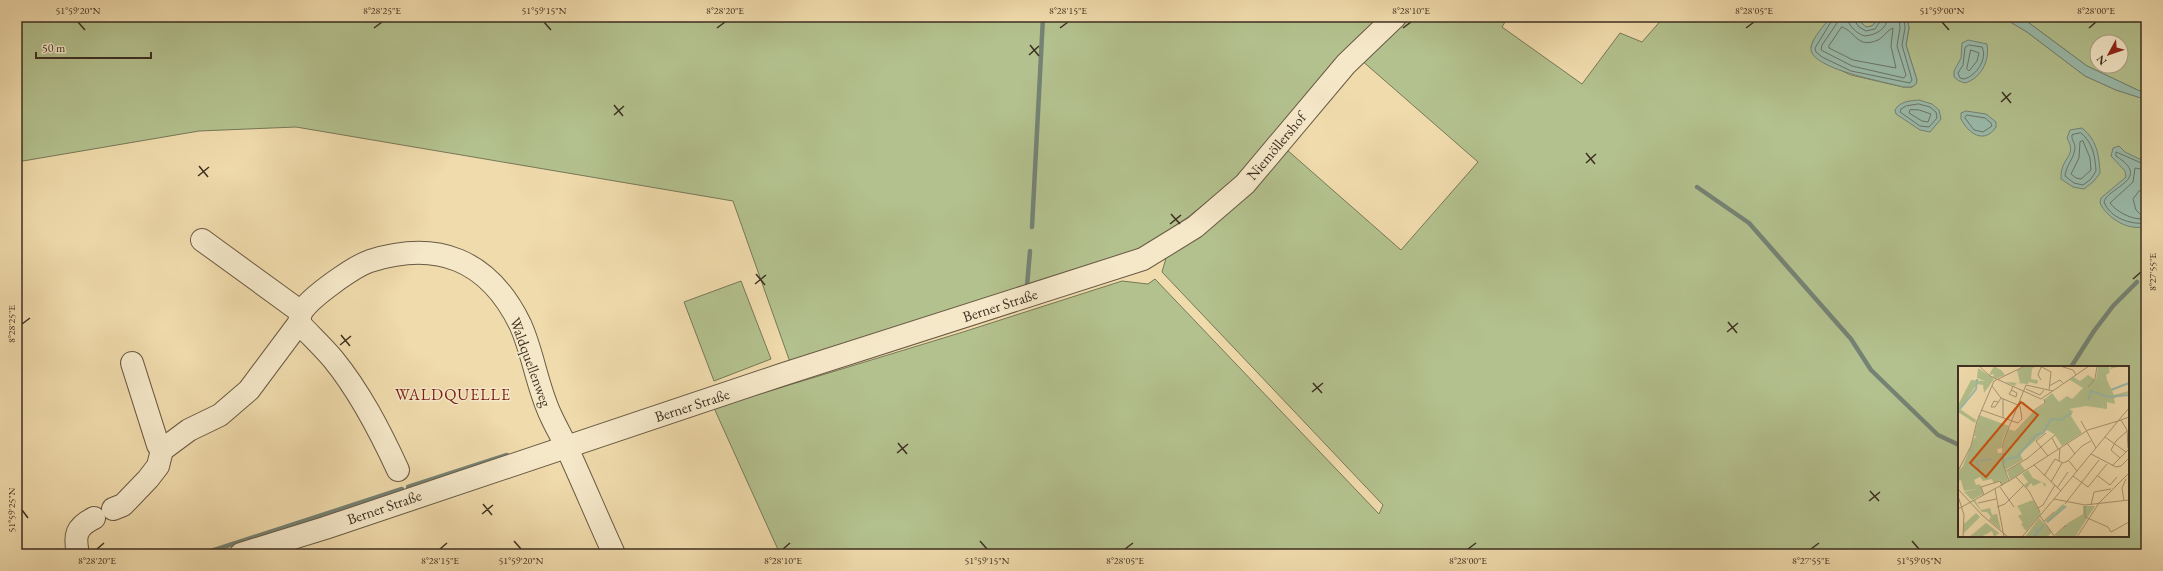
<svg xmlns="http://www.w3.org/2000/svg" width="2163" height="571" font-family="'EB Garamond',serif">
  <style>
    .green { fill: #b3c18e; stroke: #787858; fill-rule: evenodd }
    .water { fill: #9abbab; stroke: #758374 }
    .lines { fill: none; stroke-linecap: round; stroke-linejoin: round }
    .shore { stroke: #6c7566; stroke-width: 1 }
    .stream { stroke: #758374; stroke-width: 4.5 }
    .minor-casing { stroke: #6a5a44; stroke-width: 24 }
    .minor { stroke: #f5e8c9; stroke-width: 22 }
    .ticks { fill: none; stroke: #3e2f21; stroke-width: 1.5 }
    .labels { text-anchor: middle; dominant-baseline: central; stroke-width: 3; stroke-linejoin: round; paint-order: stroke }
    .street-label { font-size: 15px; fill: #3e2f21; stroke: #f5e8c9 }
    .neighbourhood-label { font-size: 16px; letter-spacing: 1px; fill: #7a1f14; stroke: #f5e8c9 }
    .inset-river { fill: none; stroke: #9abbab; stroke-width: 2 }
    .inset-road { fill: none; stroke: #a99674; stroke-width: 1 }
    .view { fill: #ce530f; fill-opacity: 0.15; stroke: #ce530f; stroke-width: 2 }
    .inset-edge { fill: none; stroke: #3e2f21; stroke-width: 2 }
    .neatline { fill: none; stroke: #3e2f21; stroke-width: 1.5 }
    .ticks-label { font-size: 10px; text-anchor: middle; fill: #3e2f21 }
  </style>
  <rect width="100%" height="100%" fill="#f0dbac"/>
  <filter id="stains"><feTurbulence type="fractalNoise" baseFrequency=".005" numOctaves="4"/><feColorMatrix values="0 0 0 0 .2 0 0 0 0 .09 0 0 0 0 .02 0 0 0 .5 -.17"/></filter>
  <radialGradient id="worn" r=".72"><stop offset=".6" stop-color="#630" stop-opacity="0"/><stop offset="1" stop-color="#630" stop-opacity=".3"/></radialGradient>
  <g class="green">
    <polygon points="17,17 1383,17 1238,177 1188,217 1129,257 791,365 733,201 296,127 199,131 17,162"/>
    <path d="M 1404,17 L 1508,17 L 1502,27 L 1582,84 L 1620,33 L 1642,42 L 1664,17 L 1831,17 L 1813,41 L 1811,48 L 1827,64 L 1851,75 L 1903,87 L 1912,87 L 1916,84 L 1917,80 L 1906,45 L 1909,28 L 1907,17 L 2002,17 L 2027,32 L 2085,76 L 2116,90 L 2141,98 L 2146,104 L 2146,554 L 780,554 L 714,408 L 963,332 L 1122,281 L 1148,284 L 1155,279 L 1379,514 L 1383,505 L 1162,272 L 1166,258 L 1200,235 L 1286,149 L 1401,250 L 1478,162 L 1360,59 ZM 1959,367 L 2128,367 L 2128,536 L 1959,536 Z"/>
    <polygon points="1855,17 1880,17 1872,26 1866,27"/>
    <path d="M 2021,17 L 2146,17 L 2146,94 L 2087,66 ZM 2097,42 L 2121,42 L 2121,66 L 2097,66 Z"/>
    <polygon points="741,281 771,359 714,381 684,302"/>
  </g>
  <g class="water">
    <path d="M 1831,17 L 1855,17 L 1866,27 L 1872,26 L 1880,17 L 1907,17 L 1909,28 L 1906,45 L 1917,80 L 1916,84 L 1912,87 L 1903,87 C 1887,82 1809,69 1811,48 C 1812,38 1825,24 1831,17 Z"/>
    <polygon points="2002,17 2021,17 2087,66 2146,94 2146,104 2141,98 2116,90 2085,76 2027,32"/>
    <path d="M 1968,40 L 1987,44 C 1990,61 1981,78 1965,83 L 1959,81 L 1954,77 L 1954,71 L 1961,58 L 1962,43 Z"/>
    <path d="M 1919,100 L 1932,104 L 1939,110 L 1941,119 L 1930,132 L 1920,130 L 1896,114 L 1895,110 C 1900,101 1910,101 1919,100 Z"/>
    <path d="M 1966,111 L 1986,114 L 1996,122 L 1996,127 C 1984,145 1968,133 1961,119 L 1961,113 Z"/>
    <path d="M 2082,128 C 2097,140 2099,155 2100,173 L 2094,181 L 2084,189 L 2073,187 L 2061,179 C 2061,176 2061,171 2062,169 C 2066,155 2076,154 2067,138 L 2070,130 Z"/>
    <path d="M 2119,146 L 2125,152 L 2146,162 L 2146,196 L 2142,201 L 2146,209 L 2146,226 C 2129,232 2107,218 2100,203 L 2101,198 L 2126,177 L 2125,171 L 2111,156 L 2113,148 Z"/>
  </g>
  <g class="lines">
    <g class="shore">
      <polyline points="1834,17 1815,48 1816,52 1822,57 1851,71 1910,83 1912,80 1902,45 1905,28 1904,17"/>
      <polyline points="1839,17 1837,23 1822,45 1821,50 1852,66 1904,78 1906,75 1897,46 1900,28 1899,17"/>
      <path d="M 1847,17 C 1848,26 1857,34 1865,36 C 1876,35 1887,29 1888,17"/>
      <polyline points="1852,17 1859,27 1866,31 1875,29 1883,17"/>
      <path d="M 1842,27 C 1856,32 1857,49 1878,40 C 1884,37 1887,30 1893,28 L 1891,46 L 1896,68 L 1853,60 L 1829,48 L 1829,46 Z"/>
      <path d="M 1969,45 L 1982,47 C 1988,59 1976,76 1964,79 L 1960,78 L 1958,73 L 1963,65 L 1965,48 Z"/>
      <polygon points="1971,50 1979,53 1977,61 1969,71 1967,69"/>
      <polygon points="1919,104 1930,107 1936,112 1937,118 1929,127 1920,126 1900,112 1901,109 1906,106"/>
      <polygon points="1919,110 1931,114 1928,122 1922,121 1909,113 1910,110"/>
      <polygon points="1967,115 1985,118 1991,123 1992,126 1983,132 1974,130 1965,118"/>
      <path d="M 2081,133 C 2093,143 2095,156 2096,171 L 2091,179 L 2083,185 L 2074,183 L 2065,176 C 2066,165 2074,159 2075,148 C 2075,142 2071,140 2072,135 Z"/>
      <polygon points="2083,141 2090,158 2091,170 2081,179 2076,178 2071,174 2079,158 2080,142"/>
      <path d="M 2146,165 L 2116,152 L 2116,156 C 2153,179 2108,187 2104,202 C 2110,218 2131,225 2146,223"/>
      <path d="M 2146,170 L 2135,168 L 2133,182 L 2110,203 C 2117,212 2129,218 2140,219 L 2142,216 L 2136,210 L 2133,199 L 2139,191 L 2146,189"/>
    </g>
    <g class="stream">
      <polyline points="1697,187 1749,223 1851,339 1871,370 1938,435 1959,445"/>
      <polyline points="1032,227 1043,17"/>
      <polyline points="1027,286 1030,251"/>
      <polyline points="2071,367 2094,331 2113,306 2137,282"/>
      <polyline points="408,487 507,455"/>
      <polyline points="202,554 402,489"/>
    </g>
    <defs>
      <g id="minor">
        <polyline points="202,240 301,312"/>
        <path d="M 299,323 C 310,335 322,346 333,359 C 360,392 380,431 398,470"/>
        <polyline points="132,363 158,445 162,450"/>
        <path d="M 113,509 L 123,505 L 148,479 L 158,466 L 162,450 L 189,430 L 220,415 L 249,390 L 299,323 C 300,320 300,314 302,311 C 311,297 353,267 370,261 C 437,240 488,259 520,324 C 533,352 537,387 551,416 C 556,427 562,437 567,448 C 583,483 598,519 614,554"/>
        <path d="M 78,554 C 74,535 76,527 94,518"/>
        <polyline points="241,554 325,528 781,375 1143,259 1195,227 1245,184 1346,64 1395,17"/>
      </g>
    </defs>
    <use href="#minor" class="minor-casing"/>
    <use href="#minor" class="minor"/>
  </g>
  <path class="ticks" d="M 78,22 L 85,30M 544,22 L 551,30M 1942,22 L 1949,30M 374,28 L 382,22M 717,28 L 725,22M 1060,28 L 1068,22M 1403,28 L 1411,22M 1746,28 L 1754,22M 2089,28 L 2096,22M 1030,45 L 1039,56M 1029,55 L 1039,46M 2002,92 L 2011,103M 2001,102 L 2011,93M 614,105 L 623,116M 614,115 L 624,106M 1586,153 L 1595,164M 1586,163 L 1596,154M 199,166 L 208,177M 198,176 L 209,167M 1171,214 L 1180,224M 1170,224 L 1181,215M 756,274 L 765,285M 2133,279 L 2141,272M 755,284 L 766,275M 1728,322 L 1737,333M 22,324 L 30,318M 1727,332 L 1738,323M 341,335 L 350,346M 340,345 L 351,336M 1313,383 L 1322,393M 1312,392 L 1323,383M 898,443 L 907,454M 897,453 L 908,444M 1870,491 L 1879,501M 1869,501 L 1880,492M 483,504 L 492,515M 22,510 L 28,518M 482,514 L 493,505M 514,541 L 521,549M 980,541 L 987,549M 1912,541 L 1919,549M 97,549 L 104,543M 440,549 L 447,543M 783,549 L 790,543M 1125,549 L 1133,543M 1468,549 L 1476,543M 1811,549 L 1819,543"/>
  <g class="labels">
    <g class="street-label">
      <text transform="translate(1276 146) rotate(-50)">Niemöllershof</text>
      <text transform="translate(1000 305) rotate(-18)">Berner Straße</text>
      <text transform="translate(531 362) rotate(70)">Waldquellenweg</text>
      <text transform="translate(692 405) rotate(-18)">Berner Straße</text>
      <text transform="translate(384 507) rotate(-19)">Berner Straße</text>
    </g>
    <g class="neighbourhood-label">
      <text x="453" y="394">WALDQUELLE</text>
    </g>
  </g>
  <g transform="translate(1958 366)">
    <rect width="171" height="171" fill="#f0dbac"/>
    <path d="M 36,0 L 43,4 L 47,9 L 39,12 L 35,11 L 36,8 L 31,9 ZM 68,0 L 78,0 L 74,3 L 73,13 L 80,14 L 79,18 L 71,16 L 70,18 L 58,17 L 57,20 L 47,16 L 62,17 L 59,4 ZM 140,0 L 151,0 L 151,5 L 152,2 L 156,0 L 163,0 L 152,3 L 151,7 L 148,9 L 149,14 L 156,29 L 171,25 L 171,27 L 156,32 L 157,38 L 149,36 L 149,43 L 128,40 L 111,43 L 115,45 L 113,50 L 124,67 L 104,80 L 96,68 L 89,64 L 62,88 L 65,94 L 47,104 L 50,115 L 44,119 L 42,114 L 36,118 L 34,113 L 25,115 L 22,111 L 16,114 L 18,119 L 22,118 L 23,121 L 20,122 L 23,121 L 25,128 L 14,134 L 6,126 L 18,123 L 6,125 L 3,114 L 0,115 L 0,106 L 5,100 L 16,72 L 19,71 L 16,70 L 21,49 L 51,60 L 44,75 L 45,82 L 39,83 L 40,87 L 46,87 L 45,75 L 50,63 L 57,65 L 75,46 L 87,38 L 87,33 L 94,27 L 101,36 L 109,30 L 114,33 L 125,22 L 112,14 L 106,17 L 116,11 L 122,15 L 130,9 L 138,14 ZM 20,2 L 36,13 L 26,27 L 25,19 L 19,18 L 2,43 L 18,54 L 17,57 L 0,46 L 0,39 L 13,14 L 27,15 L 19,12 ZM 62,97 L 67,104 L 52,114 L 49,105 ZM 70,104 L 75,112 L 88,118 L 87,121 L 84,116 L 75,120 L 73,117 L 69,122 L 66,119 L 70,116 L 64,108 ZM 17,134 L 23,144 L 32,142 L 34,149 L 39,148 L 43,164 L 31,154 L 33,151 L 29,146 L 24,146 L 15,135 ZM 75,134 L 83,148 L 68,165 L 63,158 L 65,157 L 60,150 L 64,148 L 59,140 ZM 105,138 L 108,141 L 90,157 L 87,155 ZM 125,140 L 137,140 L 117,171 L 97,170 L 110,157 L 125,148 ZM 18,147 L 22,151 L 6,167 L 6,158 ZM 81,152 L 94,166 L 89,171 L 67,171 ZM 28,157 L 41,167 L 36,171 L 34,165 L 23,171 L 11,171 Z" fill="#b3c18e"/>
    <path class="inset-river" d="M 153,24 L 171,17M 130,34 L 133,25 L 150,31 L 171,29M 2,43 L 18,23 L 19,13M 46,98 L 48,93 L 59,91 L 78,69 L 85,67 L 93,53 L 103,54 L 113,47M 21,103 L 19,95 L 34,93M 89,156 L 108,140M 74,171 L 79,168 L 78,164 L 81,165 L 86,159"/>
    <path class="inset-road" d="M 21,0 L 32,10 L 83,33 L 131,0M 82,0 L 93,6 L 91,24M 102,0 L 115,4 L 118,9M 83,14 L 80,9 L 83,1M 34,20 L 43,32 L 60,39M 91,20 L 102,14 L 105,17M 130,21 L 137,13 L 139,0M 68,23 L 82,29 L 86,24M 53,24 L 59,27 L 58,31 L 51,28 L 53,25 L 55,20M 45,33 L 45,52M 40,36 L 36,35 L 33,41 L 37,41 L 43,32M 65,36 L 75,45 L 87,37 L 86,33M 23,44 L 60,57 L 64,53 L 62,40M 163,54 L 169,64 L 170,82M 123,55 L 138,82M 88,67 L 78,75 L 90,90M 147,71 L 168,86M 94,72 L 100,83M 109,77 L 117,88M 133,88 L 158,101 L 163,100 L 171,92M 162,92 L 153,84 L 158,75 L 169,65M 101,95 L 102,82M 111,95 L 119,105M 76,99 L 103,125M 154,100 L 170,84M 0,105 L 13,80 L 19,55 L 36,15 L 67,0M 48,105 L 70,92 L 97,69M 86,110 L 97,93 L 105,97 L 110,95 L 124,80 L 133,75M 115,110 L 130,121 L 149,98M 140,110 L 152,119 L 159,111M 58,111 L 71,125 L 82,146M 51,115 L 45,98 L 45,76 L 68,19 L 95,25M 93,116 L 104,97M 42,121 L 56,141M 99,122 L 110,106M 0,123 L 24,149 L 50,171M 37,123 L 46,171M 26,129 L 23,121 L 42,115 L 44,120M 0,130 L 6,149 L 5,171M 96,133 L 160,55 L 171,51M 166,135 L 164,122 L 168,113M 20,137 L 38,133M 107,138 L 141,94M 133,139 L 136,126 L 153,123M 127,140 L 127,151 L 150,161 L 153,166 L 171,156M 39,141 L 47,138 L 66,119M 80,142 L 85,139 L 97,119M 0,143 L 51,115 L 130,64 L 160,55 L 171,42M 82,150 L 97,171 L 101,171M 86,155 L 96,146M 97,169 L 108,159 L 107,161M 64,171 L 96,133 L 127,139 L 171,134M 119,171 L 141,137 L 171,107"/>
    <path class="view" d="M 63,36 L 80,49 L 28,111 L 12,97 Z"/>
    <rect width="171" height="171" class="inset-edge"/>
  </g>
  <rect width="2163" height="571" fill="none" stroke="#f0dbac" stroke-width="44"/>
  <g transform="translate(2109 54) rotate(230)"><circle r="19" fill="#f5e8c9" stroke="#ac9e86"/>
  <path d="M0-3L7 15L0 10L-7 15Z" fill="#8f2418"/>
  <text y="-6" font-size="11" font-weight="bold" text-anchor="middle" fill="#3e2f21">N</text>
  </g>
  <path d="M36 52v6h115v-6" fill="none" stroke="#3e2f21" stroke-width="2"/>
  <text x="42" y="52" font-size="12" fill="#3e2f21" stroke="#f5e8c9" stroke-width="3" paint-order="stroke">50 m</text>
  <rect x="22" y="22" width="2119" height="527" class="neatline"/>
  <g class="ticks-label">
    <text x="78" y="14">51°59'20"N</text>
    <text x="382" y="14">8°28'25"E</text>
    <text x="544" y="14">51°59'15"N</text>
    <text x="725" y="14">8°28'20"E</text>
    <text x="1068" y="14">8°28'15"E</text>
    <text x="1411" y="14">8°28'10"E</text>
    <text x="1754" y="14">8°28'05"E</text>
    <text x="1942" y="14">51°59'00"N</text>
    <text x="2096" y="14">8°28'00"E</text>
    <text transform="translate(2152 272) rotate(-90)" y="4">8°27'55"E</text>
    <text transform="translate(11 324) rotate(-90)" y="4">8°28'25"E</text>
    <text transform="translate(11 510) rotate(-90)" y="4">51°59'25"N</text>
    <text x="97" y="564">8°28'20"E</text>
    <text x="440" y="564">8°28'15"E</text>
    <text x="521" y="564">51°59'20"N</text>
    <text x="783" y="564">8°28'10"E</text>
    <text x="987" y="564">51°59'15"N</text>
    <text x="1125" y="564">8°28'05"E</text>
    <text x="1468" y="564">8°28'00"E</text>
    <text x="1811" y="564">8°27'55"E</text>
    <text x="1919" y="564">51°59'05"N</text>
  </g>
  <rect width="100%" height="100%" filter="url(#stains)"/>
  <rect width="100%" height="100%" fill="url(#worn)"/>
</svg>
